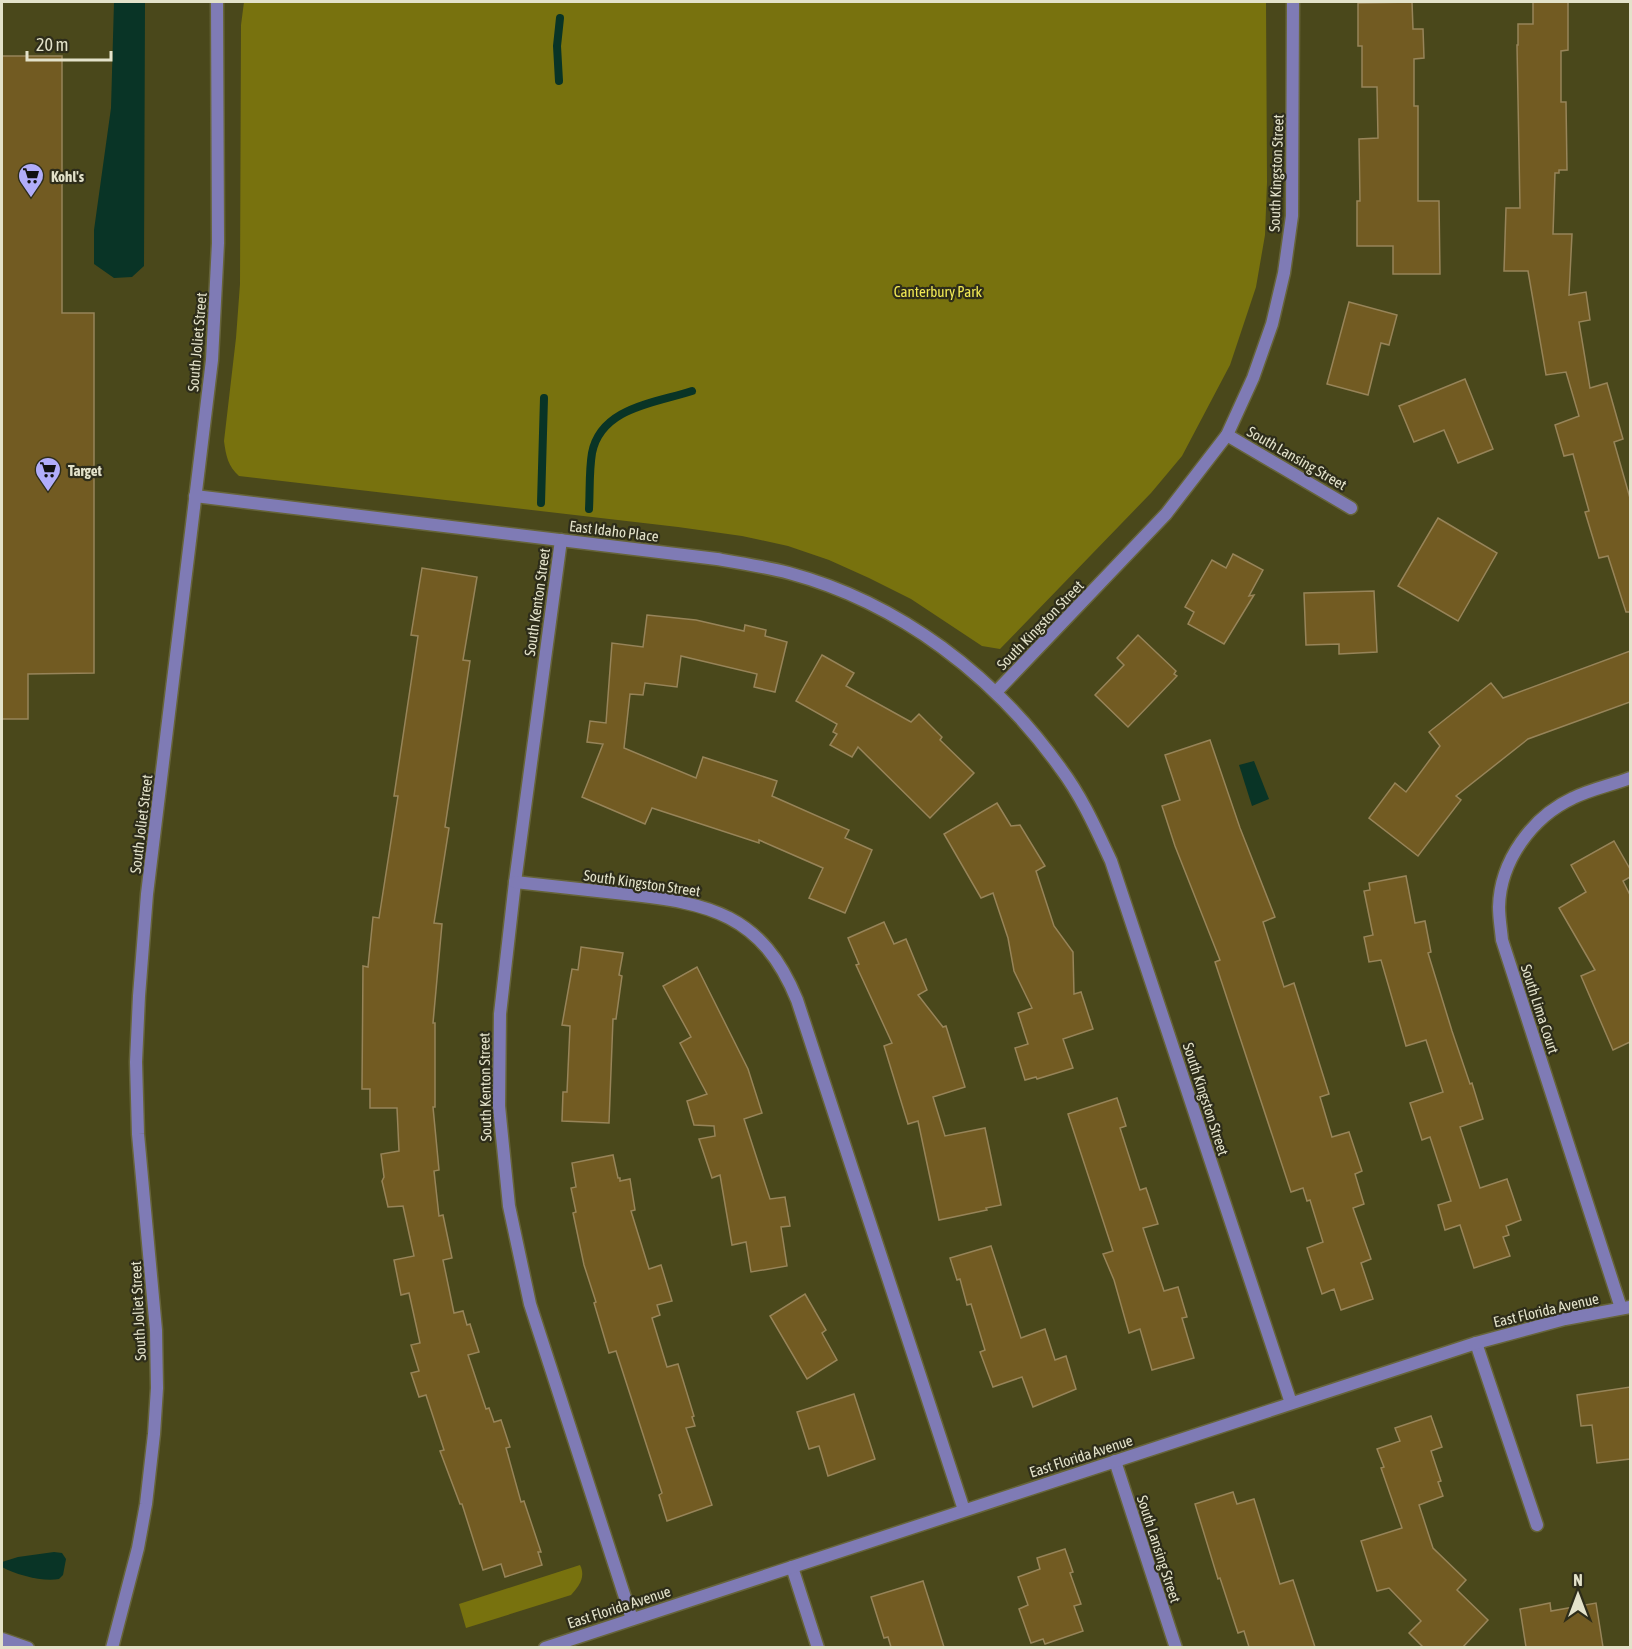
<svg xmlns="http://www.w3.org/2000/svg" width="1632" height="1649" font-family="'Asap Condensed',sans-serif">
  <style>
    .green { fill: #78720e }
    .water { fill: #093426 }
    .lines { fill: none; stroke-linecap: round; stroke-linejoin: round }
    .stream { stroke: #093426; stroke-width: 8 }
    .building { fill: #725b22; stroke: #978459; stroke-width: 1.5 }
    .minor-casing { stroke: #66643a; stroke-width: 15 }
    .tertiary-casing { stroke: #66643a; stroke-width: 15 }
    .minor { stroke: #7f7bb5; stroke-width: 12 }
    .tertiary { stroke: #7f7bb5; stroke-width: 12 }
    .labels { text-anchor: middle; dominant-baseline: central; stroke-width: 4.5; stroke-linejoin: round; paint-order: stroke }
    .street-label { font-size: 15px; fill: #e3e2ca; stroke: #2e2d1a }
    .poi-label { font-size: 15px; font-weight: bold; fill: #e3e2ca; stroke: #2e2d1a; text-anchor: start }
    .park-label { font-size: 15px; fill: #f0e854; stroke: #2e2d1a }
  </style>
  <rect width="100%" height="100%" fill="#4a481b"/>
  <g class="green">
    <path d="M 244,2 L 1266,2 L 1267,182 L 1265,235 L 1256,287 L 1230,365 L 1182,456 L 1151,493 L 1000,649 L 982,646 L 911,599 L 869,578 L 829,560 L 788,546 L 742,536 L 678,527 L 239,476 C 228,466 226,456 224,441 L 236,338 L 240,284 L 241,25 Z"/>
    <path d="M 580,1565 C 586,1577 579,1586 571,1595 L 466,1628 L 459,1604 Z"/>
  </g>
  <g class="water">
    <polygon points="114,2 145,2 144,266 132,277 114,278 94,264 94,230 111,108"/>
    <polygon points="1254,761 1269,799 1252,806 1239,765"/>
    <path d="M 54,1552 L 62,1553 L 66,1559 L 63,1575 L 59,1579 C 43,1582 16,1575 2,1567 L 2,1562 L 18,1557 Z"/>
  </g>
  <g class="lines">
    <g class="stream">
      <polyline points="559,81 557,46 560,18"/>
      <polyline points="541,503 544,398"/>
      <path d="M 589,509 C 590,491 589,471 592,453 C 601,407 656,403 692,391"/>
    </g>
  </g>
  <g class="building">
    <polygon points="1412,2 1413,29 1423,29 1424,58 1414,59 1414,106 1418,106 1418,201 1439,201 1440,274 1393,274 1393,246 1357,246 1357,201 1360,201 1359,139 1378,138 1377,87 1362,87 1362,46 1358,46 1358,3"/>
    <polygon points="1533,2 1568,2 1568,50 1561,51 1561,102 1566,102 1567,170 1559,170 1559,173 1555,173 1553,234 1572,234 1569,295 1586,292 1590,320 1579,322 1590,388 1607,383 1623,439 1614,442 1630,498 1630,612 1626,612 1608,556 1599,558 1585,512 1589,511 1573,454 1564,456 1555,425 1579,416 1566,372 1546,375 1528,271 1504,271 1506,208 1520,208 1517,45 1518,45 1518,24 1533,24"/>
    <polygon points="2,56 62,56 62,313 94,313 94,673 28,674 28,719 2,719"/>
    <polygon points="1349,302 1397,315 1389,345 1381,343 1368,395 1327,384"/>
    <polygon points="1465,379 1493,449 1458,463 1444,430 1414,442 1399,406"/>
    <polygon points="1438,518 1497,553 1458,621 1398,586"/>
    <polygon points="1233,554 1263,570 1249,596 1254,595 1224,644 1188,624 1194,612 1185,607 1212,560 1226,568"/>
    <polygon points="422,568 477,577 463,660 470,661 445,827 449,828 434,923 442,924 433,1023 435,1023 435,1107 433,1107 439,1170 434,1171 439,1216 443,1215 452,1258 443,1260 454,1313 463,1311 467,1325 470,1324 479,1352 468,1355 486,1409 489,1408 494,1422 501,1420 510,1447 506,1448 521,1502 524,1501 541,1552 538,1552 542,1565 505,1577 501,1564 483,1570 462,1504 460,1504 440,1451 444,1450 426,1395 419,1397 411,1373 419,1371 411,1345 420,1343 409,1293 401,1295 394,1260 414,1256 403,1206 388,1207 382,1181 384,1177 381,1154 399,1151 397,1108 370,1108 370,1089 362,1089 363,966 368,967 373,917 379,918 398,796 394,796 418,636 411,635"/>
    <polygon points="1374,591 1377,652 1339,654 1339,644 1306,645 1304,593"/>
    <polygon points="647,615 696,620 744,631 745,625 766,630 765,636 787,642 775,692 754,687 757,674 681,656 677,687 645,683 643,695 630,694 624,748 696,778 703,757 777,781 772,796 849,830 845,838 872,850 845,913 809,898 823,868 759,840 759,843 652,808 645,824 582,797 603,744 587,742 590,721 606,723 612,643 643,647"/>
    <polygon points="1138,635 1176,671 1174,674 1177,676 1128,727 1095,695 1124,665 1117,658"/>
    <polygon points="1630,651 1630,702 1528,739 1456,796 1461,800 1418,856 1369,818 1395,783 1406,792 1440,746 1429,732 1491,683 1503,698"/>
    <polygon points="822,655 854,673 846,686 911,722 919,714 942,737 940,740 974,773 930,818 858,747 852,757 830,745 837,734 833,732 837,724 796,701"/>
    <polygon points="1210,740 1240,828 1275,917 1263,922 1284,987 1294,983 1329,1094 1320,1097 1332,1137 1349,1132 1362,1171 1355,1174 1364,1204 1353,1208 1371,1259 1361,1263 1373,1299 1341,1310 1334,1289 1322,1294 1307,1248 1323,1242 1310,1200 1307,1201 1303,1188 1291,1192 1215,962 1220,960 1175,846 1162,806 1180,800 1165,755"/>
    <polygon points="997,803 1011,826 1020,825 1045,866 1036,871 1054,926 1073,952 1074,994 1081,992 1093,1029 1063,1039 1073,1068 1037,1079 1036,1077 1025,1080 1015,1048 1028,1044 1018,1013 1032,1008 1014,971 1008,938 993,893 981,898 944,834"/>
    <polygon points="1614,841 1630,869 1630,877 1623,881 1630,895 1630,1042 1613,1050 1581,976 1595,970 1559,908 1586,892 1571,865"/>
    <polygon points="1406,876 1415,923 1425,921 1431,952 1428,953 1452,1031 1470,1084 1472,1083 1483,1119 1460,1127 1480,1188 1507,1179 1521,1220 1506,1226 1509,1235 1503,1237 1510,1256 1474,1268 1460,1225 1445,1230 1438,1205 1451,1201 1430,1137 1422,1140 1410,1103 1443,1092 1426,1040 1406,1046 1381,960 1369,962 1364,937 1373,935 1364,891 1370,890 1369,883"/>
    <polygon points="884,922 894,944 906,939 927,990 918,995 943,1027 946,1026 965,1087 933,1097 945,1136 985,1128 1001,1205 986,1208 987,1210 939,1220 918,1121 908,1124 884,1046 892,1043 856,965 859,964 848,938"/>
    <polygon points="581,947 623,953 619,975 622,976 616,1019 613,1019 609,1123 562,1121 563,1092 567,1092 570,1026 562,1025 572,969 578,970"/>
    <polygon points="697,967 748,1069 762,1113 744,1119 770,1199 785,1197 790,1226 781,1227 787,1266 751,1272 746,1242 732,1245 720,1175 712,1178 699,1139 715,1136 714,1126 694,1125 687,1101 707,1094 680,1043 691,1037 663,986"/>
    <polygon points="1117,1098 1126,1126 1120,1128 1140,1190 1146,1188 1158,1224 1143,1228 1164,1291 1178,1287 1187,1317 1182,1318 1194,1358 1152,1370 1140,1329 1129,1333 1114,1280 1103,1254 1113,1251 1068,1114"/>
    <polygon points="613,1155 618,1178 620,1178 620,1181 630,1179 635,1210 631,1211 649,1269 661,1265 672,1301 657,1305 660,1315 652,1318 667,1367 678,1364 694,1416 692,1417 695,1426 686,1428 712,1505 667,1521 659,1495 662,1493 616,1351 609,1353 594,1303 596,1302 584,1265 573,1213 576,1212 571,1188 576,1187 572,1163"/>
    <polygon points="991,1246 1021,1338 1045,1329 1055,1360 1066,1356 1076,1389 1033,1407 1022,1377 993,1387 980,1352 985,1350 971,1304 967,1305 960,1279 957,1280 950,1258"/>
    <polygon points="805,1294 826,1330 822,1333 837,1360 807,1379 770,1316"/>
    <polygon points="1630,1387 1630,1459 1597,1463 1592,1425 1581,1426 1577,1395"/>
    <polygon points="854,1394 875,1459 828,1476 819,1446 809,1449 797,1412"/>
    <polygon points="1431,1416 1442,1447 1431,1451 1441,1481 1438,1482 1443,1496 1419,1505 1433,1548 1466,1580 1457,1590 1488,1620 1463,1647 1423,1647 1409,1633 1421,1621 1389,1588 1377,1591 1361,1541 1402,1528 1381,1468 1384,1467 1377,1449 1400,1441 1395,1428"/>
    <polygon points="1233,1492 1237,1504 1254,1499 1280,1584 1293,1580 1315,1647 1249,1647 1244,1631 1238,1633 1220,1578 1218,1579 1195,1504"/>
    <polygon points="1065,1549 1073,1572 1070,1573 1081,1604 1074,1606 1083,1631 1045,1644 1043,1639 1031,1643 1019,1609 1028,1605 1018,1577 1040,1569 1037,1558"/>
    <polygon points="923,1581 944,1647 891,1647 888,1637 884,1638 871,1597"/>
    <polygon points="1550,1603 1551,1611 1596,1603 1603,1647 1526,1647 1520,1609"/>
  </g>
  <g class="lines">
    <defs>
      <g id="minor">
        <polyline points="1227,435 1351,508"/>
        <path d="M 195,496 L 717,559 C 741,563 766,567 789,573 C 900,603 995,676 1061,769 C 1082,797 1096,829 1111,861 L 1291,1403"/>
        <polyline points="561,540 515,882 500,1014 499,1106 509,1206 530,1304 632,1619"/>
        <polyline points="996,692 1166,514 1227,435 1253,378 1272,324 1284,273 1292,216 1293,2"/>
        <path d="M 515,882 C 552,886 588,890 625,894 C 709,903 762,914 797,1000 L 964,1510"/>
        <path d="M 1621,1308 L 1502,940 C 1501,929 1499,918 1499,907 C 1500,861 1532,817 1573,798 C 1591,789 1612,785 1630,778"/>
        <polyline points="1476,1343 1537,1525"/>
        <polyline points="1115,1461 1176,1648"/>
        <polyline points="792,1567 818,1648"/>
        <polyline points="112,1648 138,1548 146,1504 154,1434 157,1388 156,1330 138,1134 136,1062 139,996 147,894 212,360 218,243 217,2"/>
      </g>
      <g id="tertiary">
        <polyline points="2,1639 28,1648"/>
        <polyline points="545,1648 1476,1343 1565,1319 1630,1307"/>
      </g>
    </defs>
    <use href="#minor" class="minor-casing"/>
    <use href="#tertiary" class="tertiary-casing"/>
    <use href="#minor" class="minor"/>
    <use href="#tertiary" class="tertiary"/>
  </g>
  <defs>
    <symbol id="supermarket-pin" viewBox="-11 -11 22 30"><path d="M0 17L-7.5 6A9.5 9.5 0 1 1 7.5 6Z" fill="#b1adfa" stroke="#2e2d1a"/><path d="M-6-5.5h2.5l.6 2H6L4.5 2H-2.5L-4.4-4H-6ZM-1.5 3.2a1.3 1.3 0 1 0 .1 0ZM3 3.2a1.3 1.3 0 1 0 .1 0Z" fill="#111"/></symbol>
  </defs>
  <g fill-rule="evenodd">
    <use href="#supermarket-pin" x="16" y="161" width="30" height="40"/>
    <use href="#supermarket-pin" x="33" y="455" width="30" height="40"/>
  </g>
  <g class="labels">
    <g class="street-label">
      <text transform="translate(1276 173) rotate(-88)">South Kingston Street</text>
      <text transform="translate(197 342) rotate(-85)">South Joliet Street</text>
      <text transform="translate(1297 458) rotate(30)">South Lansing Street</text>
      <text transform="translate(614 531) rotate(7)">East Idaho Place</text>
      <text transform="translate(537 602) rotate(-82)">South Kenton Street</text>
      <text transform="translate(1040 625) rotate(-46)">South Kingston Street</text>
      <text transform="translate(141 824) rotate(-83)">South Joliet Street</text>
      <text transform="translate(642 883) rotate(8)">South Kingston Street</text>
      <text transform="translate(1540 1009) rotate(72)">South Lima Court</text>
      <text transform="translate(485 1087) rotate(-91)">South Kenton Street</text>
      <text transform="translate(1206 1099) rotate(72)">South Kingston Street</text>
      <text transform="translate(1546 1310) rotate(-13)">East Florida Avenue</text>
      <text transform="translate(138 1311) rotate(-93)">South Joliet Street</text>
      <text transform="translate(1081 1456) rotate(-18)">East Florida Avenue</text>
      <text transform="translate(1159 1549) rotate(72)">South Lansing Street</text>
      <text transform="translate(619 1607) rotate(-18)">East Florida Avenue</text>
    </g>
    <g class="poi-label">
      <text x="51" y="176">Kohl's</text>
      <text x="68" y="470">Target</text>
    </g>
    <g class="park-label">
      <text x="938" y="291">Canterbury Park</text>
    </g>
  </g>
  <rect width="1632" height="1649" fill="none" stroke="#e3e2ca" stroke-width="6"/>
  <g transform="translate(1578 1595)" stroke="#2e2d1a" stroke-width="4.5" paint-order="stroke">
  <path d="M0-4.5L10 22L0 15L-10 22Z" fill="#e3e2ca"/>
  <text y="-9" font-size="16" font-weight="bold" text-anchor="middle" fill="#e3e2ca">N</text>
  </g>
  <path d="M27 51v9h84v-9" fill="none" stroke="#e3e2ca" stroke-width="3"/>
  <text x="36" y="51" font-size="18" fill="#e3e2ca" stroke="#2e2d1a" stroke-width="4.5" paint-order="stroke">20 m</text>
</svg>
